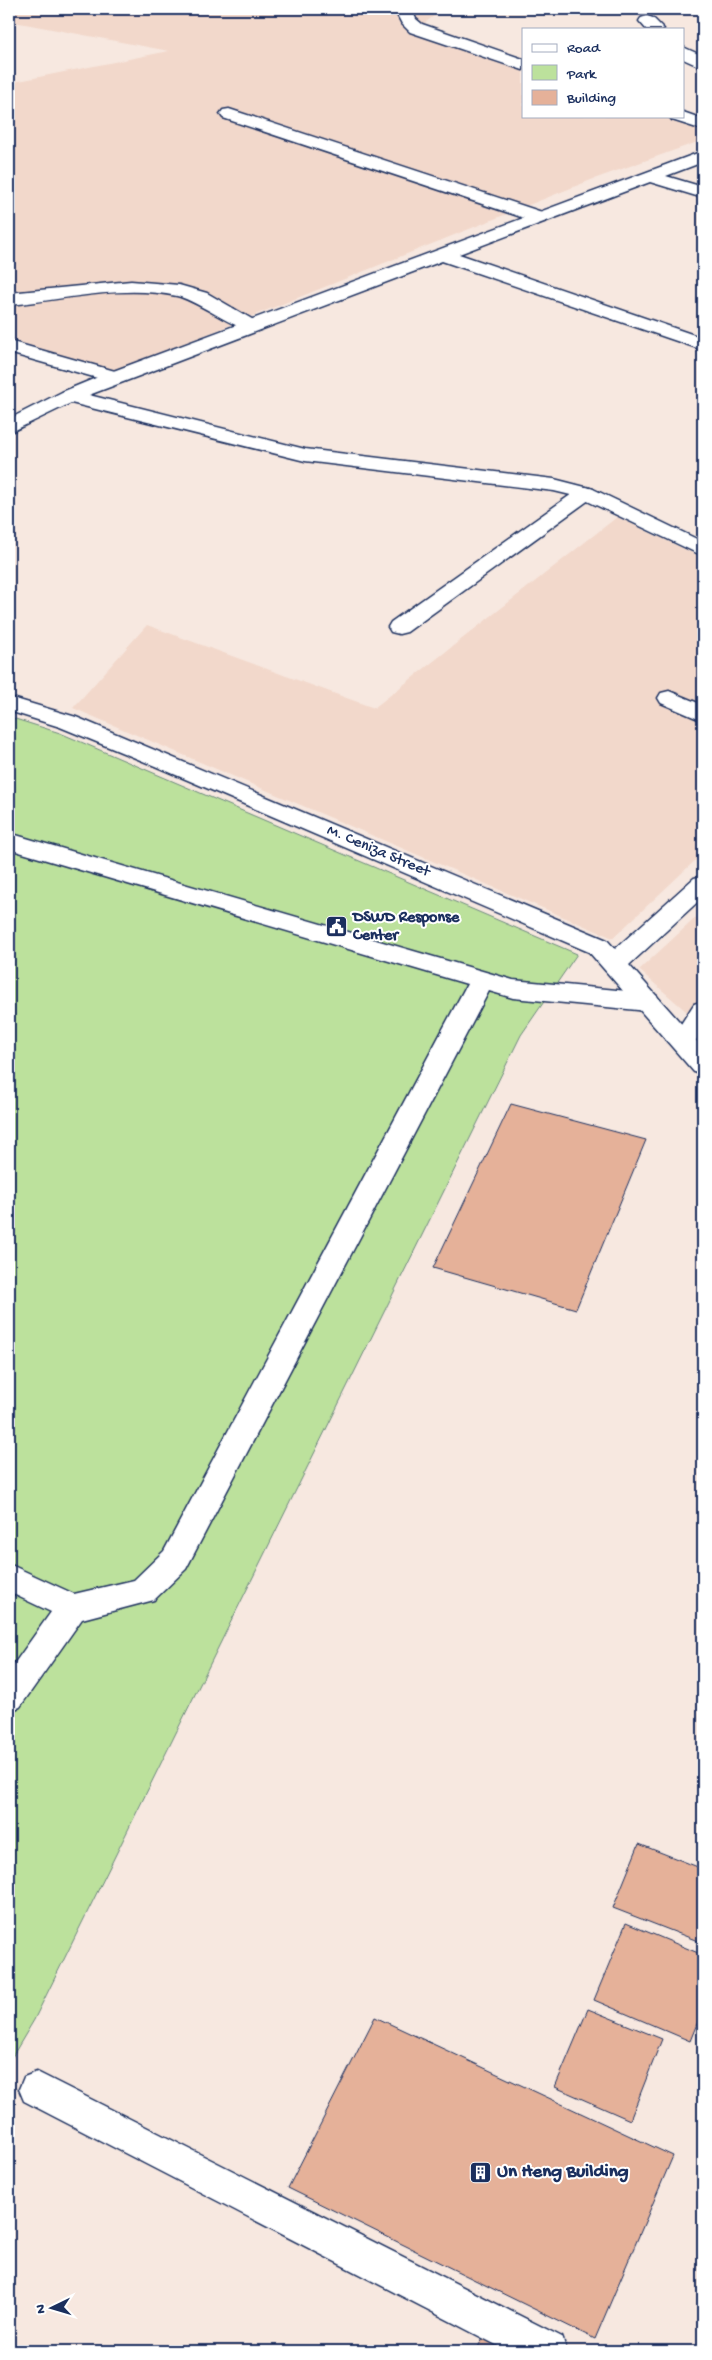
<svg xmlns="http://www.w3.org/2000/svg" width="712" height="2360" font-family="'Gochi Hand',sans-serif">
  <style>
    .built { fill: #f2d8cb }
    .green { fill: #bce19c; stroke: #6c887d }
    .building { fill: #e5b199; stroke: #1b2f5e }
    .lines { fill: none; stroke-linecap: round; stroke-linejoin: round }
    .lane-casing { stroke: #1b2f5e; stroke-width: 3 }
    .street-casing { stroke: #1b2f5e; stroke-width: 3 }
    .lane { fill: #fff; fill-rule: evenodd }
    .street { fill: #fff; fill-rule: evenodd }
    .labels { text-anchor: middle; dominant-baseline: central; stroke-width: 4; stroke-linejoin: round; paint-order: stroke }
    .street-label { font-size: 16px; fill: #1b2f5e; stroke: #fff }
    .poi-label { font-size: 16px; font-weight: bold; fill: #1b2f5e; stroke: #fff; text-anchor: start }
    .near-poi-label { font-size: 19px; font-weight: bold; fill: #1b2f5e; stroke: #fff; text-anchor: start }
  </style>
  <rect width="100%" height="100%" fill="#f7e8e0"/>
  <filter id="ink" filterUnits="userSpaceOnUse"><feTurbulence type="fractalNoise" baseFrequency=".02" numOctaves="2"/><feDisplacementMap in="SourceGraphic" scale="10" xChannelSelector="R" yChannelSelector="G"/><feConvolveMatrix kernelMatrix="1 2 1 2 8 2 1 2 1" color-interpolation-filters="sRGB"/></filter>
  <g filter="url(#ink)">
    <g class="built">
      <polygon points="9,9 443,9 422,25 523,59 523,116 683,116 683,111 703,118 703,140 591,180 113,372 9,342 9,83 169,51 9,21"/>
      <polygon points="617,517 703,558 703,853 613,938 73,708 147,625 374,708"/>
      <polygon points="703,911 703,1026 639,970"/>
    </g>
    <polygon class="green" points="9,717 60,733 577,954 521,1035 34,2020 9,2062"/>
    <g class="building">
      <polygon points="511,1104 646,1140 576,1309 433,1268"/>
      <polygon points="639,1844 703,1869 703,1943 613,1908"/>
      <polygon points="626,1923 703,1955 703,2009 690,2041 594,2000"/>
      <polygon points="588,2009 662,2039 630,2120 555,2087"/>
      <polygon points="375,2017 673,2156 595,2339 288,2188"/>
      <polygon points="488,2328 530,2351 476,2351"/>
    </g>
    <g class="lines">
      <defs>
        <g id="lane">
          <polygon points="394,9 412,9 416,19 422,24 523,59 523,70 410,32 402,24"/>
          <polygon points="647,16 653,18 664,29 646,29 639,21 641,18"/>
          <polygon points="683,47 703,56 703,68 683,59"/>
          <polygon points="229,109 545,213 548,217 545,221 533,221 223,118 220,114 223,110"/>
          <polygon points="683,112 703,119 703,130 672,120 669,116 683,116"/>
          <path d="M 131,281 L 179,285 L 207,293 L 257,322 L 260,326 L 257,330 C 240,334 201,302 177,296 C 122,284 64,300 9,305 L 9,293 Z"/>
          <polygon points="9,341 122,373 125,377 122,381 115,383 9,353"/>
          <polygon points="586,487 593,489 596,493 593,497 407,632 399,634 391,632 388,627 391,622 579,489"/>
          <polygon points="669,691 703,705 703,721 661,703 658,698 661,693"/>
          <polygon points="9,833 513,980 648,993 657,996 661,1002 657,1008 648,1011 513,998 489,991 186,1569 154,1600 82,1619 20,1707 9,1711 9,1671 51,1612 9,1592 9,1564 74,1594 134,1580 164,1551 467,984 9,849"/>
          <polygon points="703,1001 703,1030 692,1047 683,1050 674,1047 670,1041 694,1004"/>
        </g>
        <g id="street">
          <polygon points="703,151 703,162 666,176 703,187 703,198 650,182 459,254 703,338 703,350 442,261 89,395 305,449 554,479 593,489 703,542 703,556 579,497 554,491 305,461 71,403 9,433 9,419 62,392 108,373"/>
          <polygon points="9,697 76,717 607,940 615,949 694,878 703,876 703,897 629,965 703,1048 703,1074 694,1072 589,952 155,766 60,727 9,711"/>
          <polygon points="37,2072 562,2337 567,2351 508,2351 24,2101 19,2089 24,2077"/>
        </g>
      </defs>
      <use href="#lane" class="lane-casing"/>
      <use href="#street" class="street-casing"/>
      <use href="#lane" class="lane"/>
      <use href="#street" class="street"/>
    </g>
  </g>
  <defs>
    <symbol id="civic-square" viewBox="-11 -11 22 22"><rect x="-9" y="-9" width="18" height="18" rx="4" fill="#1b2f5e" stroke="#fff"/><path d="M-.6-6.5H3V-4.5H.6V-3L4-1V1h2V6H-6V1h2V-1L-.6-3ZM-1.2 2.5V6h2.4V2.5Z" fill="#fff"/></symbol>
    <symbol id="building-square" viewBox="-11 -11 22 22"><rect x="-9" y="-9" width="18" height="18" rx="4" fill="#1b2f5e" stroke="#fff"/><path d="M-4-6H4V6H1V3H-1V6H-4ZM-2.5-4.3h1.7v1.8h-1.7ZM.8-4.3h1.7v1.8H.8ZM-2.5-1h1.7V.8h-1.7ZM.8-1h1.7V.8H.8Z" fill="#fff"/></symbol>
  </defs>
  <g fill-rule="evenodd">
    <use href="#civic-square" x="324" y="914" width="25" height="25"/>
    <use href="#building-square" x="468" y="2160" width="25" height="25"/>
  </g>
  <g class="labels">
    <g class="street-label">
      <text transform="translate(378 852) rotate(23)">M. Ceniza Street</text>
    </g>
    <g class="poi-label">
      <text x="353" y="918">DSWD Response<tspan x="353" dy="18">Center</tspan></text>
    </g>
    <g class="near-poi-label">
      <text x="497" y="2172">Un Heng Building</text>
    </g>
  </g>
  <rect width="712" height="2360" fill="none" stroke="#fff" stroke-width="30"/>
  <rect x="15" y="15" width="682" height="2330" fill="none" stroke="#1b2f5e" stroke-width="2" filter="url(#ink)"/>
  <rect x="522" y="28" width="162" height="90" fill="#ffffff" stroke="#a4acbf"/>
  <rect x="532" y="44" width="25" height="8" fill="#ffffff" stroke="#a4acbf"/>
  <text x="567" y="52" font-size="15" fill="#1b2f5e">Road</text>
  <rect x="532" y="65" width="25" height="15" fill="#bce19c" stroke="#a4acbf"/>
  <text x="567" y="78" font-size="15" fill="#1b2f5e">Park</text>
  <rect x="532" y="90" width="25" height="15" fill="#e5b199" stroke="#a4acbf"/>
  <text x="567" y="102" font-size="15" fill="#1b2f5e">Building</text>
  <g transform="translate(52 2308) rotate(265)" stroke="#ffffff" stroke-width="4" paint-order="stroke">
  <path d="M0-4L9 19L0 12L-9 19Z" fill="#1b2f5e"/>
  <text y="-8" font-size="14" font-weight="bold" text-anchor="middle" fill="#1b2f5e">N</text>
  </g>
</svg>
